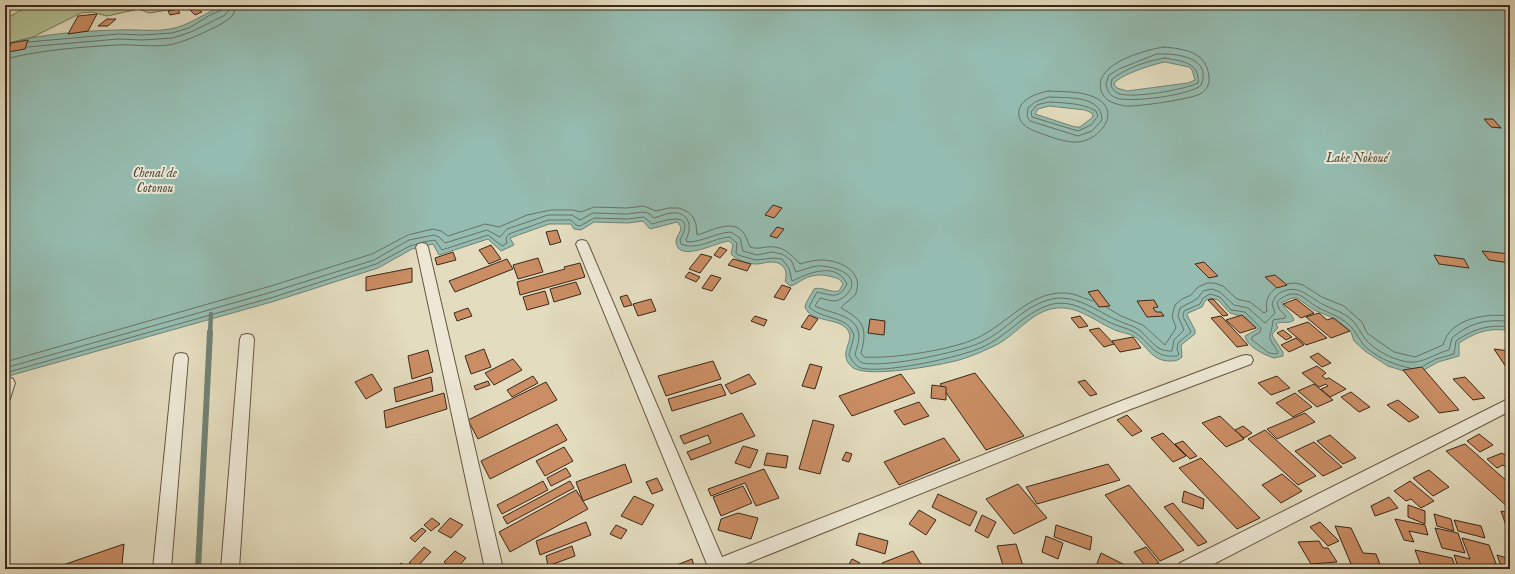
<svg xmlns="http://www.w3.org/2000/svg" width="1515" height="574" font-family="'IM FELL English',serif">
  <style>
    .green { fill: #b2c193; stroke: #767456 }
    .water { fill: #95bcb0; stroke: #718174; fill-rule: evenodd }
    .lines { fill: none; stroke-linecap: round; stroke-linejoin: round }
    .shore { stroke: #687264; stroke-width: 1 }
    .stream-far1 { stroke: #718174; stroke-width: 4.5 }
    .stream { stroke: #718174; stroke-width: 6 }
    .building { fill: #ca8d64; stroke: #3b2819 }
    .minor-casing { stroke: #655542; stroke-width: 2 }
    .minor { fill: #ede8d5; fill-rule: evenodd }
    .labels { text-anchor: middle; dominant-baseline: central; stroke-width: 4; stroke-linejoin: round; paint-order: stroke }
    .water-label { font-size: 13px; font-style: italic; fill: #524d3f; stroke: #ede8d5 }
  </style>
  <rect width="100%" height="100%" fill="#e3dcbe"/>
  <filter id="stains"><feTurbulence type="fractalNoise" baseFrequency=".005" numOctaves="4"/><feColorMatrix values="0 0 0 0 .2 0 0 0 0 .09 0 0 0 0 .02 0 0 0 .5 -.17"/></filter>
  <radialGradient id="worn" r=".72"><stop offset=".6" stop-color="#630" stop-opacity="0"/><stop offset="1" stop-color="#630" stop-opacity=".3"/></radialGradient>
  <polygon class="green" points="36,5 200,5 149,13 139,9 107,16 92,12 81,13 33,37 5,44 5,19 23,9"/>
  <path class="water" d="M 226,5 L 1510,5 L 1510,331 C 1490,327 1476,332 1459,343 L 1459,356 L 1438,362 L 1422,371 L 1415,373 L 1404,371 L 1388,366 L 1365,351 L 1354,341 L 1351,332 L 1336,319 L 1314,310 L 1297,298 L 1292,298 L 1281,303 L 1292,316 L 1294,320 C 1288,325 1281,320 1276,324 L 1278,328 L 1272,334 L 1273,337 L 1283,352 L 1283,356 L 1274,358 C 1265,355 1247,347 1245,336 L 1258,329 L 1245,317 L 1230,313 L 1218,300 L 1210,298 L 1205,301 L 1202,307 L 1188,313 L 1187,315 L 1195,330 L 1195,334 L 1181,345 L 1182,357 C 1178,361 1174,361 1168,361 C 1151,360 1147,346 1135,337 C 1129,333 1122,333 1115,330 C 1096,322 1079,306 1057,308 C 1033,310 1018,333 998,344 C 986,350 973,356 959,360 C 941,365 866,379 852,367 C 836,353 857,340 847,329 C 837,317 811,323 805,307 L 806,303 L 814,289 C 822,286 830,293 839,291 L 843,284 C 840,279 837,278 833,277 C 823,274 813,274 804,279 C 799,281 796,285 790,286 L 785,281 C 789,270 782,261 770,262 C 765,262 762,264 757,264 C 749,264 737,261 731,254 L 733,245 L 729,241 C 719,241 678,264 676,242 C 676,236 681,233 681,227 L 677,222 L 650,229 L 643,221 L 628,223 L 594,222 L 581,230 L 574,229 L 571,224 L 549,224 L 510,238 L 514,245 L 501,251 L 488,239 L 439,255 L 433,244 L 412,249 L 378,268 L 275,301 L 5,377 L 5,44 C 40,34 81,31 118,30 C 135,29 152,32 170,29 C 190,26 206,11 226,5 ZM 1165,62 L 1189,67 L 1192,70 L 1195,80 L 1188,83 L 1127,91 L 1117,88 L 1114,84 C 1119,75 1149,66 1160,63 ZM 1049,106 L 1085,110 L 1092,113 L 1093,117 L 1080,127 L 1075,127 L 1035,114 L 1038,109 Z"/>
  <g class="lines">
    <g class="shore">
      <polyline points="28,42 118,34 142,35 172,33 189,28 210,15 222,10 225,5"/>
      <polyline points="27,47 118,39 142,40 173,38 191,32 225,15 229,10 230,5"/>
      <path d="M 1164,47 C 1185,49 1207,52 1209,77 C 1210,83 1207,89 1202,93 C 1194,99 1136,107 1125,106 C 1116,104 1106,102 1102,93 C 1090,65 1144,50 1164,47 Z"/>
      <path d="M 1157,54 C 1175,53 1213,57 1201,85 C 1193,95 1129,103 1117,98 C 1110,96 1107,91 1106,84 L 1109,75 L 1119,69 Z"/>
      <path d="M 1165,58 C 1181,61 1200,62 1198,83 C 1183,90 1136,98 1120,94 C 1116,93 1113,90 1111,86 L 1112,79 C 1127,68 1146,61 1165,58 Z"/>
      <path d="M 5,59 C 42,50 79,47 117,45 C 136,44 156,48 174,44 C 186,41 221,26 230,18 C 234,15 235,10 236,5"/>
      <path d="M 1049,91 C 1064,92 1081,91 1094,97 C 1123,110 1101,140 1078,142 C 1066,143 1051,137 1040,133 C 1031,130 1021,126 1019,116 C 1016,100 1037,93 1049,91 Z"/>
      <path d="M 1049,97 C 1067,98 1102,95 1102,120 L 1092,131 L 1078,136 L 1030,121 L 1027,116 L 1028,108 L 1035,102 Z"/>
      <path d="M 1049,102 C 1065,103 1082,103 1096,111 L 1098,116 L 1091,125 L 1078,131 L 1032,117 L 1031,112 L 1037,105 Z"/>
      <path d="M 423,242 L 435,240 L 442,250 L 488,235 L 502,246 L 507,243 L 506,238 L 509,234 L 548,220 L 571,220 L 576,225 L 580,226 L 594,218 L 627,219 L 644,217 L 652,224 C 669,219 696,211 680,240 L 681,244 C 699,251 712,238 730,237 L 737,243 L 736,253 L 738,255 L 756,260 L 774,258 L 782,259 L 789,268 L 792,281 C 809,273 836,261 847,284 C 839,300 832,295 817,292 L 809,307 C 822,320 849,315 854,336 L 849,355 C 852,360 855,366 861,368 C 884,374 961,357 983,347 C 1007,336 1024,313 1049,305 C 1072,298 1090,313 1109,322 C 1117,326 1127,328 1134,332 C 1152,343 1152,358 1177,356 L 1179,354 L 1177,349 L 1178,343 L 1191,332 L 1183,317 L 1184,311 L 1200,304 L 1203,298 L 1210,294 L 1220,297 L 1231,310 L 1245,312 L 1261,328 L 1260,332 L 1252,337 L 1252,340 L 1269,353 L 1277,354 L 1278,352 C 1265,333 1271,340 1273,320 L 1285,318 L 1286,316 L 1279,309 L 1277,302 C 1282,297 1289,293 1296,294 C 1304,296 1310,303 1317,307 C 1328,313 1340,316 1349,325 C 1357,332 1360,343 1368,349 C 1380,359 1395,365 1410,368"/>
      <path d="M 1287,284 L 1295,283 L 1303,285 L 1322,297 L 1344,306 L 1362,322 L 1367,333 L 1394,352 L 1415,357 L 1443,345 C 1450,318 1486,313 1510,316"/>
      <path d="M 1106,307 L 1121,316 L 1143,325 L 1165,345 L 1176,328 L 1172,316 L 1175,305 L 1182,299 L 1191,295 L 1198,287 L 1207,283 L 1214,283 L 1223,286 L 1237,299 L 1250,302 L 1264,313 L 1267,311 C 1265,301 1268,294 1276,288"/>
      <path d="M 5,362 L 271,286 L 372,254 L 408,235 L 433,229 L 441,231 L 448,236 L 485,224 L 499,227 L 527,215 L 551,210 L 573,210 L 581,212 L 594,207 L 627,208 L 644,206 L 656,211 L 669,208 L 679,208 L 688,212 L 693,217 L 696,224 L 697,235 C 711,231 735,217 745,235 C 747,239 748,243 750,247 C 756,249 761,248 766,247 C 782,245 790,253 800,264 C 807,262 814,260 822,260 C 839,260 864,271 856,293 C 853,299 845,302 841,308 C 863,320 868,327 861,353 L 864,357 C 892,359 950,350 975,339 C 1009,324 1033,286 1073,294 C 1079,296 1086,299 1093,301"/>
      <path d="M 1423,366 L 1436,359 L 1454,354 L 1456,341 C 1473,329 1489,324 1510,327"/>
      <path d="M 5,368 L 272,292 L 374,260 L 409,240 L 434,235 L 439,237 L 445,243 L 487,230 L 500,237 L 507,229 L 548,215 L 572,215 L 580,220 L 593,213 L 627,214 L 643,212 L 648,213 L 654,218 C 661,216 669,212 677,213 C 690,215 692,229 686,239 L 687,242 C 703,242 715,233 731,232 L 740,238 L 743,251 L 757,255 L 772,252 L 782,254 L 791,260 L 796,272 C 803,270 810,267 817,266 C 831,265 863,274 848,293 C 845,297 840,300 835,301 C 830,301 825,299 820,298 L 815,306 C 830,314 858,314 859,336 C 859,343 856,349 855,355 C 857,358 859,362 863,363 C 885,368 961,352 982,342 C 1006,331 1022,307 1048,300 C 1074,292 1096,311 1119,321 C 1125,324 1132,325 1138,329 C 1150,338 1155,352 1172,351 L 1174,340 L 1184,330 L 1178,316 L 1180,308 L 1197,299 L 1203,291 L 1212,289 L 1220,292 L 1234,305 L 1248,308 L 1265,323 L 1275,313 L 1272,304 C 1274,298 1277,293 1284,291 C 1299,285 1309,297 1322,304 C 1332,309 1343,312 1352,320 C 1359,327 1362,337 1370,344 C 1379,352 1391,358 1403,361 C 1420,366 1433,354 1449,350 L 1452,338 C 1469,323 1488,318 1510,322"/>
      <polyline points="5,373 274,297 376,264 410,246 417,244"/>
    </g>
    <polyline class="stream-far1" points="210,333 211,314"/>
    <polyline class="stream" points="198,569 210,332"/>
  </g>
  <g class="building">
    <polygon points="197,8 202,12 195,15 190,10"/>
    <polygon points="177,9 180,13 170,15 168,11"/>
    <polygon points="97,14 88,31 68,34 78,16"/>
    <polygon points="107,19 116,19 108,26 98,26"/>
    <polygon points="28,40 25,49 8,52 11,43"/>
    <polygon points="1484,119 1493,119 1501,128 1491,127"/>
    <polygon points="773,205 782,208 774,218 765,215"/>
    <polygon points="777,227 784,229 777,238 770,236"/>
    <polygon points="557,230 561,242 550,245 546,232"/>
    <polygon points="491,245 501,259 489,264 479,250"/>
    <polygon points="720,247 727,250 720,258 714,255"/>
    <polygon points="1482,251 1510,254 1510,263 1489,260"/>
    <polygon points="453,252 456,260 437,265 435,258"/>
    <polygon points="701,254 712,257 700,273 689,269"/>
    <polygon points="1434,255 1464,259 1469,268 1439,264"/>
    <polygon points="538,258 543,272 518,279 513,265"/>
    <polygon points="507,259 513,269 455,292 449,281"/>
    <polygon points="733,259 751,264 747,271 728,265"/>
    <polygon points="1204,262 1218,276 1209,278 1195,264"/>
    <polygon points="580,263 585,277 520,295 517,282 565,269 564,267"/>
    <polygon points="412,268 412,282 366,291 366,277"/>
    <polygon points="689,272 700,277 696,282 685,277"/>
    <polygon points="711,275 721,278 712,291 702,288"/>
    <polygon points="1275,275 1287,285 1277,288 1265,277"/>
    <polygon points="576,282 581,294 554,302 550,289"/>
    <polygon points="782,285 791,288 784,300 774,297"/>
    <polygon points="1098,290 1110,306 1099,307 1088,292"/>
    <polygon points="545,291 549,304 527,310 523,297"/>
    <polygon points="627,295 632,305 624,307 620,297"/>
    <polygon points="651,299 656,311 638,316 633,304"/>
    <polygon points="1213,299 1228,315 1223,316 1208,300"/>
    <polygon points="1296,299 1314,313 1301,318 1283,304"/>
    <polygon points="1154,300 1158,307 1153,308 1156,312 1161,312 1164,316 1147,317 1137,301"/>
    <polygon points="468,308 472,316 457,321 454,313"/>
    <polygon points="1319,313 1327,320 1333,318 1350,331 1331,338 1306,317"/>
    <polygon points="809,315 818,319 810,330 801,327"/>
    <polygon points="1242,315 1256,328 1240,333 1226,320"/>
    <polygon points="755,316 767,320 764,326 751,321"/>
    <polygon points="1080,316 1088,326 1079,328 1071,318"/>
    <polygon points="1221,316 1248,345 1237,347 1211,318"/>
    <polygon points="870,319 885,321 884,335 868,333"/>
    <polygon points="1308,322 1327,338 1306,345 1287,329"/>
    <polygon points="1099,328 1114,344 1104,347 1089,330"/>
    <polygon points="1283,330 1292,337 1286,340 1277,333"/>
    <polygon points="1133,337 1141,348 1120,352 1112,341"/>
    <polygon points="1296,338 1304,345 1289,352 1281,345"/>
    <polygon points="484,349 491,367 471,374 465,356"/>
    <polygon points="1494,349 1509,351 1510,370 1508,370"/>
    <polygon points="428,350 433,372 412,379 408,356"/>
    <polygon points="1318,353 1331,363 1322,367 1310,357"/>
    <polygon points="513,359 522,370 494,385 485,373"/>
    <polygon points="713,361 721,379 666,396 658,376"/>
    <polygon points="810,364 822,367 815,389 802,386"/>
    <polygon points="1317,366 1326,373 1322,376 1326,379 1329,378 1346,389 1330,397 1321,389 1328,386 1326,384 1319,387 1302,373"/>
    <polygon points="1422,367 1459,410 1439,413 1403,370"/>
    <polygon points="975,373 1024,436 986,450 940,384"/>
    <polygon points="372,374 382,390 366,399 355,382"/>
    <polygon points="749,374 756,384 731,394 725,385"/>
    <polygon points="901,374 915,393 852,416 839,396"/>
    <polygon points="533,376 538,383 512,397 507,390"/>
    <polygon points="1277,376 1290,388 1271,395 1258,383"/>
    <polygon points="431,377 433,391 396,402 394,388"/>
    <polygon points="1465,377 1485,398 1473,400 1453,379"/>
    <polygon points="1085,380 1097,394 1090,396 1078,382"/>
    <polygon points="488,381 490,385 476,390 474,386"/>
    <polygon points="546,382 557,400 478,439 468,420"/>
    <polygon points="721,384 726,395 672,411 668,399"/>
    <polygon points="1314,384 1333,400 1317,407 1298,391"/>
    <polygon points="932,385 946,387 946,400 931,398"/>
    <polygon points="1351,392 1370,407 1359,412 1341,397"/>
    <polygon points="444,393 447,409 386,428 384,411"/>
    <polygon points="1295,393 1312,407 1293,417 1276,403"/>
    <polygon points="1398,400 1419,417 1409,422 1387,405"/>
    <polygon points="919,402 929,416 904,425 894,411"/>
    <polygon points="742,413 755,436 691,460 687,452 711,443 708,435 684,444 680,436"/>
    <polygon points="1305,413 1315,422 1277,439 1267,429"/>
    <polygon points="1127,415 1142,431 1132,436 1117,420"/>
    <polygon points="1220,416 1244,439 1226,447 1202,423"/>
    <polygon points="813,420 834,425 820,474 799,469"/>
    <polygon points="557,424 567,440 490,479 481,461"/>
    <polygon points="1243,426 1252,433 1244,438 1235,430"/>
    <polygon points="1265,430 1316,476 1298,485 1248,439"/>
    <polygon points="1163,433 1186,456 1173,462 1151,438"/>
    <polygon points="1479,434 1493,445 1480,452 1467,441"/>
    <polygon points="1330,435 1356,458 1343,464 1317,441"/>
    <polygon points="944,438 960,460 899,485 884,462"/>
    <polygon points="1183,441 1197,456 1190,459 1175,444"/>
    <polygon points="1314,442 1342,467 1323,476 1295,451"/>
    <polygon points="1465,444 1510,484 1510,509 1446,451"/>
    <polygon points="743,446 758,450 750,468 735,463"/>
    <polygon points="564,447 573,461 545,476 536,461"/>
    <polygon points="846,452 852,454 849,462 842,460"/>
    <polygon points="767,453 788,456 786,468 764,465"/>
    <polygon points="1502,453 1510,459 1510,471 1503,465 1497,468 1487,459"/>
    <polygon points="1201,458 1260,518 1237,529 1179,468"/>
    <polygon points="625,464 632,482 583,501 576,482"/>
    <polygon points="1108,464 1120,480 1037,504 1026,487"/>
    <polygon points="566,468 571,476 551,486 547,478"/>
    <polygon points="764,469 779,498 756,506 745,483 711,496 708,489"/>
    <polygon points="1429,470 1449,487 1433,496 1413,478"/>
    <polygon points="1282,474 1302,491 1281,503 1262,485"/>
    <polygon points="657,478 663,490 652,494 646,482"/>
    <polygon points="543,481 548,490 502,514 497,505"/>
    <polygon points="570,481 574,488 507,524 503,517"/>
    <polygon points="1410,481 1434,501 1421,508 1411,499 1406,501 1394,491"/>
    <polygon points="1018,484 1047,518 1014,534 986,499"/>
    <polygon points="1129,485 1184,550 1160,561 1105,495"/>
    <polygon points="743,486 752,503 721,516 713,497"/>
    <polygon points="576,490 588,509 510,552 499,532"/>
    <polygon points="1184,491 1204,499 1203,509 1182,502"/>
    <polygon points="938,494 977,512 970,526 932,507"/>
    <polygon points="634,496 654,505 642,525 621,516"/>
    <polygon points="1389,497 1398,508 1375,516 1371,506"/>
    <polygon points="1173,503 1207,542 1198,546 1164,507"/>
    <polygon points="1408,505 1425,511 1425,524 1408,517"/>
    <polygon points="919,510 936,520 926,535 909,524"/>
    <polygon points="1501,511 1510,513 1510,537"/>
    <polygon points="738,513 758,518 751,539 718,530 721,519"/>
    <polygon points="1434,514 1451,519 1454,531 1437,526"/>
    <polygon points="982,515 996,522 988,538 975,531"/>
    <polygon points="432,518 440,524 431,531 424,525"/>
    <polygon points="450,518 463,525 451,538 438,531"/>
    <polygon points="1395,519 1425,525 1428,535 1409,531 1414,542 1404,540"/>
    <polygon points="1454,520 1481,526 1485,538 1458,531"/>
    <polygon points="586,522 591,535 540,555 536,541"/>
    <polygon points="1320,522 1339,541 1328,546 1310,527"/>
    <polygon points="616,525 627,530 621,539 610,534"/>
    <polygon points="1056,525 1092,537 1090,550 1054,537"/>
    <polygon points="1335,526 1351,528 1363,553 1376,554 1381,567 1351,564"/>
    <polygon points="422,528 426,531 415,542 410,538"/>
    <polygon points="1435,528 1458,533 1465,553 1442,548"/>
    <polygon points="859,533 888,541 885,554 856,545"/>
    <polygon points="1046,536 1063,543 1058,559 1042,552"/>
    <polygon points="1462,538 1489,545 1498,569 1467,569 1458,567 1454,555 1470,559"/>
    <polygon points="1319,541 1323,548 1328,548 1337,562 1311,564 1298,542"/>
    <polygon points="124,544 122,564 107,569 59,569 60,566"/>
    <polygon points="1016,544 1024,569 1004,569 997,546"/>
    <polygon points="572,546 575,556 548,566 546,556"/>
    <polygon points="424,547 431,552 416,568 409,563"/>
    <polygon points="1146,547 1159,563 1147,568 1134,552"/>
    <polygon points="1415,550 1452,558 1456,569 1422,569"/>
    <polygon points="455,551 466,558 456,569 453,569 444,562"/>
    <polygon points="913,551 924,569 885,569 882,563"/>
    <polygon points="1101,553 1127,566 1126,569 1095,569"/>
    <polygon points="1497,555 1510,559 1510,569 1502,569"/>
    <polygon points="692,559 695,569 666,569"/>
    <polygon points="852,559 860,563 857,569 853,569 848,566"/>
    <polygon points="401,563 410,569 395,569"/>
  </g>
  <g class="lines">
    <defs>
      <g id="minor">
        <polygon points="582,240 586,241 588,244 722,557 1121,401 1241,356 1246,355 1251,356 1253,360 1251,364 1131,409 733,569 709,569 576,244 578,241"/>
        <polygon points="422,243 426,244 428,247 503,569 485,569 416,247 418,244"/>
        <polygon points="247,334 252,335 254,339 239,569 221,569 240,339 242,335"/>
        <polygon points="181,353 186,354 188,358 171,569 153,569 174,358 176,354"/>
        <polygon points="8,377 13,379 15,383 10,399 5,401 5,378"/>
        <polygon points="1510,398 1510,411 1204,569 1177,569 1180,563"/>
      </g>
    </defs>
    <use href="#minor" class="minor-casing"/>
    <use href="#minor" class="minor"/>
  </g>
  <g class="labels">
    <g class="water-label">
      <text x="1357" y="158">Lake Nokoué</text>
      <text x="155" y="173">Chenal de<tspan x="155" dy="15">Cotonou</tspan></text>
    </g>
  </g>
  <rect width="1515" height="574" fill="none" stroke="#e3dcbe" stroke-width="20"/>
  <rect x="6" y="6" width="1503" height="562" fill="none" stroke="#3b2819" stroke-width="2"/>
  <rect x="10" y="10" width="1495" height="554" fill="none" stroke="#3b2819"/>
  <rect width="100%" height="100%" filter="url(#stains)"/>
  <rect width="100%" height="100%" fill="url(#worn)"/>
</svg>
